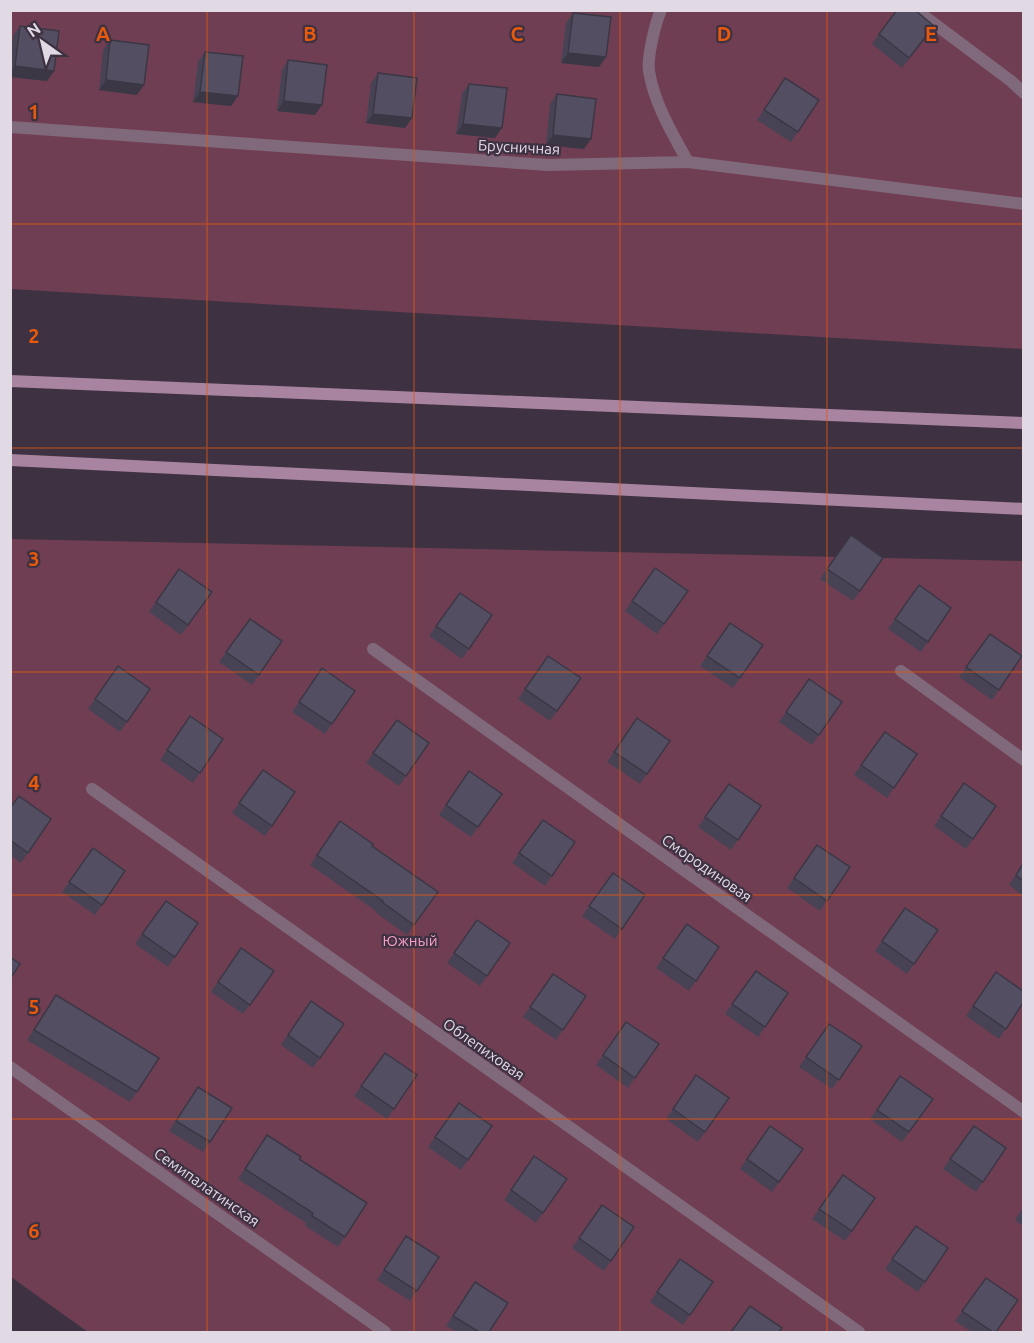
<svg xmlns="http://www.w3.org/2000/svg" width="1034" height="1343" font-family="Ubuntu,sans-serif">
  <style>
    .green { fill: #703e53 }
    .lines { fill: none; stroke-linecap: round; stroke-linejoin: round }
    .street { stroke: #80697a; stroke-width: 12 }
    .secondary { stroke: #a984a0; stroke-width: 12 }
    .wall { fill: #484354 }
    .shaded-wall { fill: #3b3745 }
    .building { fill: #544e62; stroke: #3b3745; stroke-width: 1.5 }
    .grid { fill: none; stroke: #e8590c; stroke-width: 1.5; stroke-opacity: 0.55 }
    .labels { text-anchor: middle; dominant-baseline: central; stroke-width: 4.5; stroke-linejoin: round; paint-order: stroke }
    .street-label { font-size: 15px; fill: #e1dae4; stroke: #3e3242 }
    .park-label { font-size: 15px; fill: #fb9fc5; stroke: #3e3242 }
    .grid-label { font-size: 20px; text-anchor: middle; font-weight: bold; fill: #e8590c; stroke: #3e3242; stroke-width: 4.5; stroke-linejoin: round; paint-order: stroke }
  </style>
  <rect width="100%" height="100%" fill="#3e3242"/>
  <g class="green">
    <polygon points="10,11 1023,11 1023,349 11,289"/>
    <polygon points="11,539 1023,561 1023,1332 88,1332 11,1277"/>
  </g>
  <g class="lines">
    <g class="street">
      <path d="M 661,10 C 655,24 647,57 649,71 C 654,103 672,133 688,162"/>
      <polyline points="916,10 1011,81 1024,93"/>
      <polyline points="10,127 548,165 688,162 1024,204"/>
      <polyline points="373,649 1024,1112"/>
      <polyline points="901,671 1024,760"/>
      <polyline points="92,789 859,1332"/>
      <polyline points="10,1067 385,1332"/>
    </g>
    <g class="secondary">
      <polyline points="10,381 1024,423"/>
      <polyline points="10,460 1024,509"/>
    </g>
  </g>
  <g class="wall">
    <polygon points="573,13 606,57 599,67 561,63 566,23"/>
    <polygon points="20,26 54,71 47,81 10,77 10,59 13,36"/>
    <polygon points="879,34 927,36 902,68 872,44"/>
    <polygon points="110,40 137,95 99,90 103,50"/>
    <polygon points="205,52 238,96 231,106 193,102 198,62"/>
    <polygon points="288,60 315,115 277,111 282,70"/>
    <polygon points="378,73 405,128 366,123 371,83"/>
    <polygon points="785,78 819,100 791,142 757,120"/>
    <polygon points="469,84 495,138 456,134 462,94"/>
    <polygon points="557,94 591,139 584,149 546,145 550,104"/>
    <polygon points="851,535 883,558 853,601 820,579"/>
    <polygon points="655,568 688,591 657,634 625,611"/>
    <polygon points="179,569 212,592 181,635 149,612"/>
    <polygon points="919,585 951,608 921,652 888,629"/>
    <polygon points="460,593 492,615 462,659 429,636"/>
    <polygon points="250,619 282,641 252,685 219,662"/>
    <polygon points="730,623 763,645 733,688 700,666"/>
    <polygon points="990,634 1022,656 992,700 959,677"/>
    <polygon points="548,656 581,678 550,721 518,699"/>
    <polygon points="118,666 150,689 120,732 88,709"/>
    <polygon points="322,668 355,691 325,734 292,712"/>
    <polygon points="809,679 842,702 812,745 779,722"/>
    <polygon points="190,716 223,739 193,783 160,760"/>
    <polygon points="637,718 647,774 640,784 607,762"/>
    <polygon points="397,720 429,743 399,786 366,763"/>
    <polygon points="885,732 917,754 887,798 854,775"/>
    <polygon points="263,770 295,792 265,836 232,813"/>
    <polygon points="469,771 502,794 471,837 439,815"/>
    <polygon points="964,783 996,806 966,849 934,826"/>
    <polygon points="729,784 761,806 731,850 698,827"/>
    <polygon points="10,808 51,819 21,863 10,855"/>
    <polygon points="543,820 575,842 545,886 512,863"/>
    <polygon points="340,821 372,846 438,892 407,935 375,912 376,911 310,865"/>
    <polygon points="817,845 850,867 820,911 787,888"/>
    <polygon points="93,848 125,871 95,915 62,892"/>
    <polygon points="1023,864 1023,896 1009,885"/>
    <polygon points="613,873 645,895 615,939 582,916"/>
    <polygon points="166,901 198,923 168,967 135,944"/>
    <polygon points="905,908 938,930 907,974 875,951"/>
    <polygon points="477,920 510,943 480,986 447,963"/>
    <polygon points="687,924 719,947 689,991 656,968"/>
    <polygon points="241,948 274,971 243,1014 211,992"/>
    <polygon points="756,971 788,993 758,1037 725,1014"/>
    <polygon points="996,972 1023,1003 999,1039 966,1016"/>
    <polygon points="553,974 586,996 556,1040 523,1017"/>
    <polygon points="56,995 137,1092 130,1102 27,1040"/>
    <polygon points="311,1001 344,1024 313,1068 281,1045"/>
    <polygon points="626,1022 659,1044 628,1088 596,1065"/>
    <polygon points="829,1024 862,1046 832,1089 799,1067"/>
    <polygon points="385,1053 417,1075 387,1119 354,1096"/>
    <polygon points="696,1075 729,1098 698,1142 666,1119"/>
    <polygon points="900,1076 933,1099 902,1142 870,1119"/>
    <polygon points="198,1087 210,1142 203,1152 169,1131"/>
    <polygon points="459,1103 492,1126 461,1170 428,1147"/>
    <polygon points="770,1126 803,1149 772,1192 740,1169"/>
    <polygon points="974,1126 1006,1148 976,1192 943,1169"/>
    <polygon points="260,1145 299,1159 345,1237 338,1247 305,1226 306,1223 238,1179"/>
    <polygon points="534,1156 567,1179 536,1223 504,1200"/>
    <polygon points="843,1175 875,1198 845,1241 812,1219"/>
    <polygon points="602,1205 634,1227 604,1271 572,1248"/>
    <polygon points="1023,1208 1023,1226 1015,1220"/>
    <polygon points="916,1226 948,1248 918,1292 885,1269"/>
    <polygon points="406,1236 417,1291 410,1301 377,1280"/>
    <polygon points="680,1259 713,1282 683,1325 650,1302"/>
    <polygon points="986,1278 996,1332 972,1332 955,1321"/>
    <polygon points="468,1291 489,1332 457,1332 446,1326"/>
  </g>
  <g class="shaded-wall">
    <polygon points="568,53 606,57 599,67 561,63"/>
    <polygon points="15,66 54,71 47,81 10,77 10,74"/>
    <polygon points="106,80 144,85 137,95 99,90"/>
    <polygon points="200,92 238,96 231,106 193,102"/>
    <polygon points="284,101 322,105 315,115 277,111"/>
    <polygon points="373,114 412,118 405,128 366,123"/>
    <polygon points="463,124 502,128 495,138 456,134"/>
    <polygon points="553,135 591,139 584,149 546,145"/>
  </g>
  <g class="building">
    <polygon points="897,10 915,10 934,26 909,58 879,34"/>
    <polygon points="573,13 611,17 606,57 568,53"/>
    <polygon points="20,26 59,31 54,71 15,66"/>
    <polygon points="110,40 149,45 144,85 106,80"/>
    <polygon points="205,52 243,56 238,96 200,92"/>
    <polygon points="288,60 327,65 322,105 284,101"/>
    <polygon points="378,73 417,78 412,118 373,114"/>
    <polygon points="785,78 819,100 798,132 764,110"/>
    <polygon points="469,84 507,88 502,128 463,124"/>
    <polygon points="557,94 596,99 591,139 553,135"/>
    <polygon points="851,535 883,558 860,591 827,569"/>
    <polygon points="655,568 688,591 664,624 632,601"/>
    <polygon points="179,569 212,592 188,625 156,602"/>
    <polygon points="919,585 951,608 928,642 895,619"/>
    <polygon points="460,593 492,615 469,649 436,626"/>
    <polygon points="250,619 282,641 259,675 226,652"/>
    <polygon points="730,623 763,645 740,678 707,656"/>
    <polygon points="990,634 1022,656 999,690 966,667"/>
    <polygon points="548,656 581,678 557,711 525,689"/>
    <polygon points="118,666 150,689 127,722 95,699"/>
    <polygon points="322,668 355,691 332,724 299,702"/>
    <polygon points="809,679 842,702 819,735 786,712"/>
    <polygon points="190,716 223,739 200,773 167,750"/>
    <polygon points="637,718 670,741 647,774 614,752"/>
    <polygon points="397,720 429,743 406,776 373,753"/>
    <polygon points="885,732 917,754 894,788 861,765"/>
    <polygon points="263,770 295,792 272,826 239,803"/>
    <polygon points="469,771 502,794 478,827 446,805"/>
    <polygon points="964,783 996,806 973,839 941,816"/>
    <polygon points="729,784 761,806 738,840 705,817"/>
    <polygon points="19,796 51,819 28,853 10,840 10,808"/>
    <polygon points="543,820 575,842 552,876 519,853"/>
    <polygon points="340,821 373,844 372,846 438,892 414,925 382,902 383,901 317,855"/>
    <polygon points="817,845 850,867 827,901 794,878"/>
    <polygon points="93,848 125,871 102,905 69,882"/>
    <polygon points="1023,864 1023,881 1016,875"/>
    <polygon points="613,873 645,895 622,929 589,906"/>
    <polygon points="166,901 198,923 175,957 142,934"/>
    <polygon points="905,908 938,930 914,964 882,941"/>
    <polygon points="477,920 510,943 487,976 454,953"/>
    <polygon points="687,924 719,947 696,981 663,958"/>
    <polygon points="241,948 274,971 250,1005 218,982"/>
    <polygon points="10,957 20,964 10,979"/>
    <polygon points="756,971 788,993 765,1027 732,1004"/>
    <polygon points="996,972 1023,991 1023,1003 1006,1029 973,1006"/>
    <polygon points="553,974 586,996 563,1030 530,1007"/>
    <polygon points="56,995 159,1058 137,1092 34,1030"/>
    <polygon points="311,1001 344,1024 320,1058 288,1035"/>
    <polygon points="626,1022 659,1044 635,1078 603,1055"/>
    <polygon points="829,1024 862,1046 839,1080 806,1057"/>
    <polygon points="385,1053 417,1075 394,1109 361,1086"/>
    <polygon points="696,1075 729,1098 705,1132 673,1109"/>
    <polygon points="900,1076 933,1099 909,1132 877,1110"/>
    <polygon points="198,1087 232,1108 210,1142 176,1121"/>
    <polygon points="459,1103 492,1126 468,1160 435,1137"/>
    <polygon points="770,1126 803,1149 779,1182 747,1159"/>
    <polygon points="974,1126 1006,1148 983,1182 950,1159"/>
    <polygon points="267,1135 301,1157 299,1159 367,1203 345,1237 312,1216 313,1213 245,1169"/>
    <polygon points="534,1156 567,1179 543,1213 511,1190"/>
    <polygon points="843,1175 875,1198 852,1231 819,1209"/>
    <polygon points="602,1205 634,1227 611,1261 579,1238"/>
    <polygon points="916,1226 948,1248 925,1282 892,1259"/>
    <polygon points="406,1236 439,1257 417,1291 384,1270"/>
    <polygon points="680,1259 713,1282 690,1315 657,1292"/>
    <polygon points="986,1278 1018,1300 996,1332 993,1332 962,1311"/>
    <polygon points="475,1282 508,1303 489,1332 479,1332 453,1316"/>
    <polygon points="750,1306 782,1328 779,1332 731,1332"/>
  </g>
  <path class="grid" d="M 207,10 L 207,1332M 414,10 L 414,1332M 620,10 L 620,1332M 827,10 L 827,1332M 10,224 L 1024,224M 10,448 L 1024,448M 10,672 L 1024,672M 10,895 L 1024,895M 10,1119 L 1024,1119"/>
  <g class="labels">
    <g class="street-label">
      <text transform="translate(519 147) rotate(3)">Брусничная</text>
      <text transform="translate(707 868) rotate(35)">Смородиновая</text>
      <text transform="translate(484 1049) rotate(35)">Облепиховая</text>
      <text transform="translate(207 1187) rotate(35)">Семипалатинская</text>
    </g>
    <g class="park-label">
      <text x="410" y="940">Южный</text>
    </g>
  </g>
  <g class="grid-label">
    <text x="103" y="41">A</text>
    <text x="310" y="41">B</text>
    <text x="517" y="41">C</text>
    <text x="724" y="41">D</text>
    <text x="931" y="41">E</text>
    <text x="34" y="119">1</text>
    <text x="34" y="343">2</text>
    <text x="34" y="566">3</text>
    <text x="34" y="790">4</text>
    <text x="34" y="1014">5</text>
    <text x="34" y="1238">6</text>
  </g>
  <rect width="1034" height="1343" fill="none" stroke="#e1dae4" stroke-width="24"/>
  <g transform="translate(42 42) rotate(326)" stroke="#3e3242" stroke-width="4.5" paint-order="stroke">
  <path d="M0-4.5L10 22L0 15L-10 22Z" fill="#e1dae4"/>
  <text y="-9" font-size="16" font-weight="bold" text-anchor="middle" fill="#e1dae4">N</text>
  </g>
</svg>
